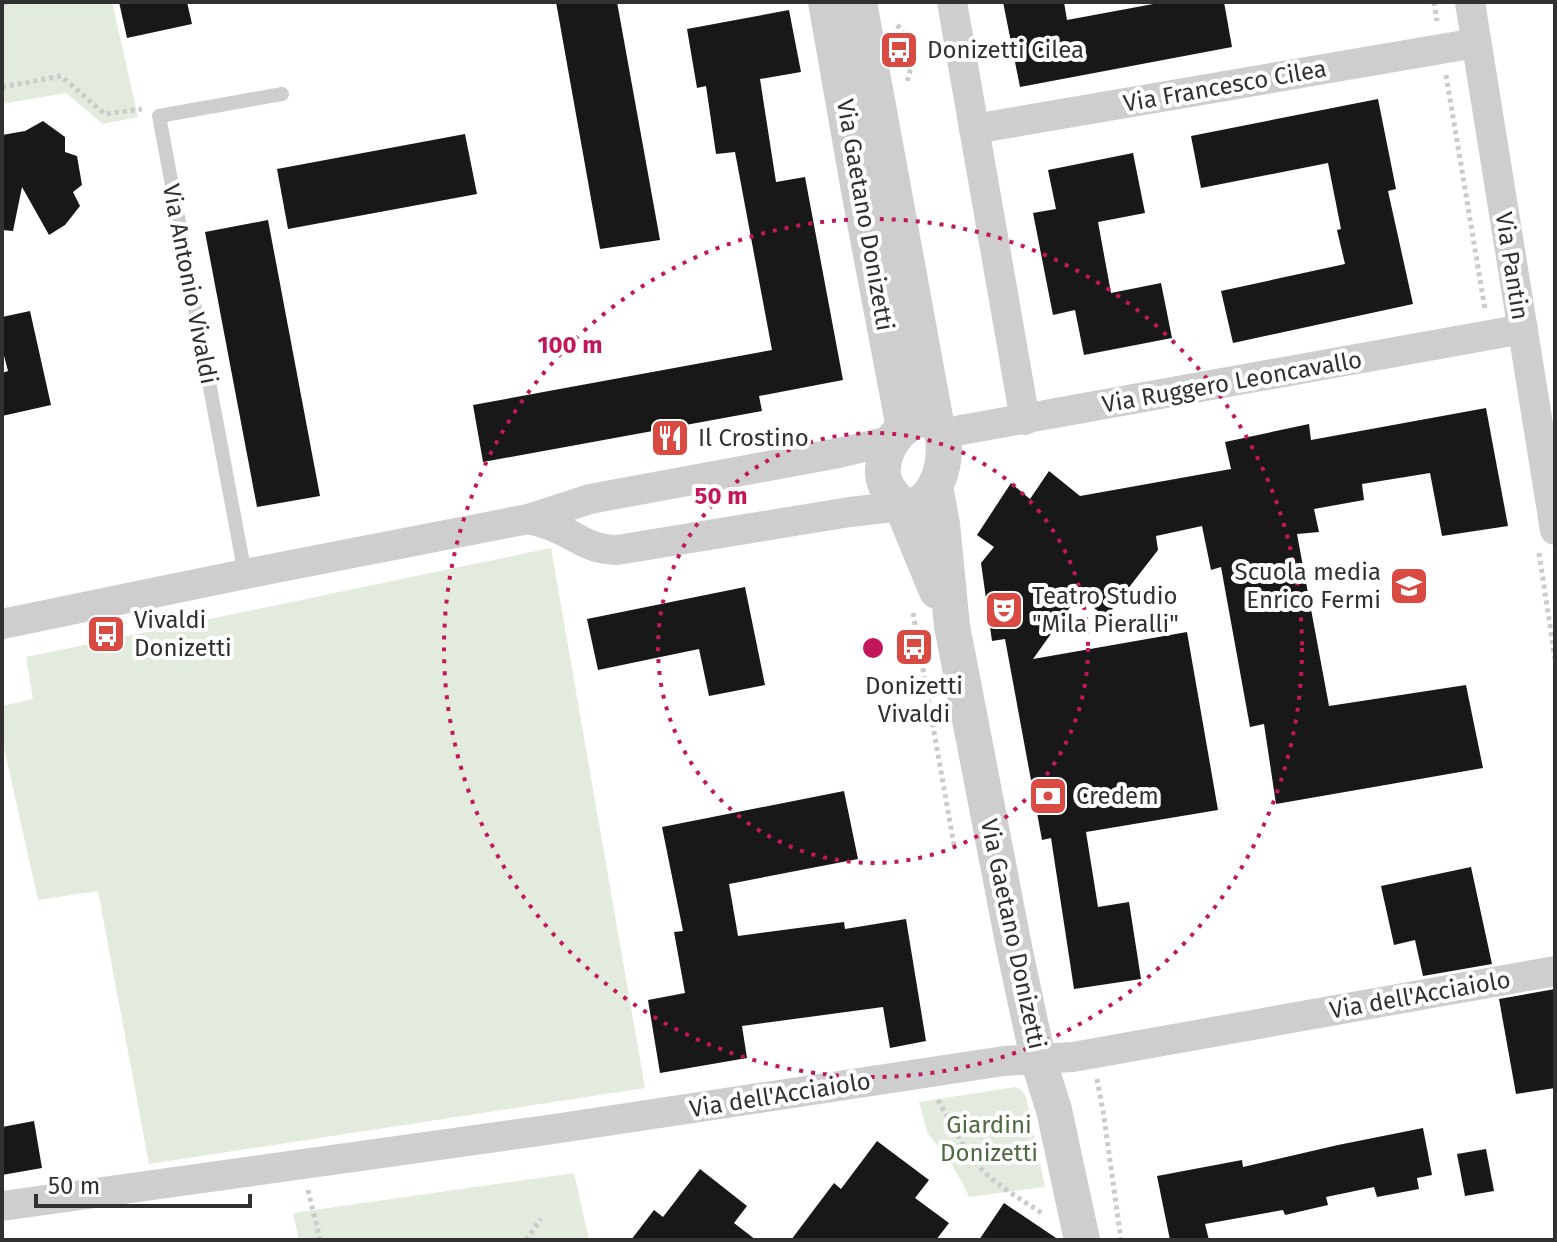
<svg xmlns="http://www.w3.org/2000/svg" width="1557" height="1242" font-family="'Fira Sans',sans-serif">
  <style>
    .green { fill: #e3eade }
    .building { fill: #181818 }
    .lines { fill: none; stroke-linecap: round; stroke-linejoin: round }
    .path { stroke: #cbcbcb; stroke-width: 5; stroke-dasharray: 4 4; stroke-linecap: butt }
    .service { stroke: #cecece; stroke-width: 14 }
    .minor { stroke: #cecece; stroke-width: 30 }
    .tertiary { stroke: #cecece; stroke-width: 36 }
    .ring { fill: none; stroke: #c2185b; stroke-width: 4; stroke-dasharray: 4 8 }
    .labels { text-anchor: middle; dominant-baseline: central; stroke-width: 8; stroke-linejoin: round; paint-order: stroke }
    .poi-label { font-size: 24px; fill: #313131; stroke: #fff; text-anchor: start }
    .street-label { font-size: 24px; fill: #313131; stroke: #fff }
    .park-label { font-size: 24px; fill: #4f6a41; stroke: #fff }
    .centre { fill: #c2185b; stroke: #fff; stroke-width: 4 }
    .ring-label { font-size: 24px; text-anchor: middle; font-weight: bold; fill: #c2185b; stroke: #fff; stroke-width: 8; stroke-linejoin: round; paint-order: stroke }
  </style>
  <rect width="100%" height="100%" fill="#fff"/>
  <g class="green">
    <polygon points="2,2 112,2 138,117 103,124 66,93 2,104"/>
    <polygon points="551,548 645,1088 149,1164 98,891 38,900 2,739 2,706 33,699 26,657"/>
    <polygon points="1015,1087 1022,1090 1026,1097 1045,1187 969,1197 963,1184 948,1158 928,1134 919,1102"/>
    <polygon points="574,1173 589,1240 299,1240 293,1213"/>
  </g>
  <g class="building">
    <polygon points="119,2 187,2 192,24 127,38"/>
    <polygon points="556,2 617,2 660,240 600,249"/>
    <polygon points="1003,2 1064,2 1067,20 1164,2 1224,2 1232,47 1020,87"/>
    <polygon points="789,10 801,72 760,79 776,182 805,177 843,380 759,396 762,411 483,462 473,405 772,350 735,152 716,154 706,86 697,88 687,29"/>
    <polygon points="1378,99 1396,189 1388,191 1413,304 1233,343 1221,291 1345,264 1337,230 1341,229 1328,163 1201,188 1191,136"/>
    <polygon points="43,121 65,137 65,152 77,156 82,185 73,192 80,206 65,225 49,235 22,187 13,231 2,230 2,135 25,131"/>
    <polygon points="465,134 477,194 288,229 277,169"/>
    <polygon points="1133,153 1145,213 1098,222 1111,293 1161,283 1172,338 1084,355 1075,310 1053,315 1033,213 1056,209 1048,170"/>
    <polygon points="268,220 320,496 257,507 205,232"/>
    <polygon points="30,311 51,405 2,416 2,373 8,371 2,348 2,317"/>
    <polygon points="1486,408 1508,526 1442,536 1430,473 1362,484 1364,500 1314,509 1319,532 1297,534 1329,706 1466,685 1483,768 1276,804 1264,724 1250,727 1221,567 1211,570 1202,526 1156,536 1158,550 1106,617 1078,596 1033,659 1187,632 1218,810 1086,832 1098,907 1129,902 1141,979 1074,989 1051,838 1042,840 1005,639 992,641 981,563 994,547 977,535 1011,483 1030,499 1049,471 1080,496 1231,469 1225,442 1309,424 1311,440"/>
    <polygon points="745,587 765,685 709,696 699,649 598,670 587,619"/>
    <polygon points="844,791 858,859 729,884 738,936 844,922 845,929 906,919 926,1041 890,1048 883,1007 742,1026 747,1058 660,1073 648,1000 685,993 674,932 683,931 662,827"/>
    <polygon points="1471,867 1492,964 1423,976 1415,940 1394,945 1381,886"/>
    <polygon points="1555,989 1555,1088 1516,1094 1499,999"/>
    <polygon points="34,1121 42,1168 2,1175 2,1127"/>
    <polygon points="1423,1128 1432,1175 1417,1178 1419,1189 1377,1197 1374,1187 1326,1197 1328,1205 1285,1215 1283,1210 1205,1224 1209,1240 1170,1240 1157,1176 1242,1160 1243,1167 1338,1145"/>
    <polygon points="877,1141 929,1180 915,1198 949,1223 936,1240 791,1240 834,1183 841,1189"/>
    <polygon points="1486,1149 1494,1191 1465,1196 1457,1154"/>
    <polygon points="700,1169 747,1206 734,1223 756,1240 631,1240 654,1210 663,1217"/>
    <polygon points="1004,1203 1059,1240 979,1240"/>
  </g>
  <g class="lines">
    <g class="path">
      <polyline points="1434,2 1437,21"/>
      <polyline points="2,4 6,2"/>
      <path d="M 897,25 C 912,41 914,62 907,82"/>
      <polyline points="1446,75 1485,309"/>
      <polyline points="2,87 61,76 105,114 142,109"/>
      <polyline points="1539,553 1555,659"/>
      <polyline points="913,613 954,845"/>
      <polyline points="1097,1079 1104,1117 1121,1240"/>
      <path d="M 938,1100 C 953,1127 967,1158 991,1178 C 1007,1192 1026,1202 1043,1214"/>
      <polyline points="308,1190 320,1240"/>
      <polyline points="526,1240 541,1219"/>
    </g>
    <polyline class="service" points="245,574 159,116 282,94"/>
    <g class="minor">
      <polyline points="952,2 1025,420"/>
      <polyline points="1470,2 1555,530"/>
      <polyline points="974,129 1476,43"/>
      <polyline points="943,436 961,430 1523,329"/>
      <path d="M 528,519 C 537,521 546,523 554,527 C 579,537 587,549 617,550 L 850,512 L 902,506"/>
      <polyline points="2,624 245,574 528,519 590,499 839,453 893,440"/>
      <polyline points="2,1206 554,1129 1004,1061 1073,1057 1555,971"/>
    </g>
    <g class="tertiary">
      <polyline points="826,2 860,196 904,428"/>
      <path d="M 859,2 L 936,423 C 955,445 938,513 902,506"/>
      <path d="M 923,419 C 900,422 881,451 883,474 C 884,491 898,498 904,511 C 915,538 926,565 937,591"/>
      <polyline points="935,487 942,524 952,626 1014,947 1038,1059 1054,1110 1082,1240"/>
    </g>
  </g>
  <g class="ring">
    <circle cx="873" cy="648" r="215"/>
    <circle cx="873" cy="648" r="429"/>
  </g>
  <defs>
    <symbol id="bus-square" viewBox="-11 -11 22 22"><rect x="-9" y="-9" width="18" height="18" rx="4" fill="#d94a42" stroke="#fff"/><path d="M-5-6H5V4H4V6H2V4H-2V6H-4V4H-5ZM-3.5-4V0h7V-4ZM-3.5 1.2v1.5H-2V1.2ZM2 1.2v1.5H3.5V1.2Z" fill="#fff"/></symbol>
    <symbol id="restaurant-square" viewBox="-11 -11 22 22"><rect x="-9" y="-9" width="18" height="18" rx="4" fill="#d94a42" stroke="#fff"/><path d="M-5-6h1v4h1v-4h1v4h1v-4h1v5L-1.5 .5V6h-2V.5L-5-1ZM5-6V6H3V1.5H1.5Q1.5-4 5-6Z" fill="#fff"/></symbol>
    <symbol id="school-square" viewBox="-11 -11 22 22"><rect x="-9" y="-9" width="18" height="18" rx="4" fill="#d94a42" stroke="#fff"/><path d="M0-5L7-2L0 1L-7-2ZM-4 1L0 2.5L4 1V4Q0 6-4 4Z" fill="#fff"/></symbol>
    <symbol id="theatre-square" viewBox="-11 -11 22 22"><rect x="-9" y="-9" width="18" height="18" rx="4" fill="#d94a42" stroke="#fff"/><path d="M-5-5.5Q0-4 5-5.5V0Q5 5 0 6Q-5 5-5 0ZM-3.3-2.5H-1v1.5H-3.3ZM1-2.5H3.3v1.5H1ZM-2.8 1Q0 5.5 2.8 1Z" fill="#fff"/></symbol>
    <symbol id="bank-square" viewBox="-11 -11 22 22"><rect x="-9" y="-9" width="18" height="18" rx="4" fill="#d94a42" stroke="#fff"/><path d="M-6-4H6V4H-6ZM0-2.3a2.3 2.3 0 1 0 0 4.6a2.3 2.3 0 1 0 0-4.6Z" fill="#fff"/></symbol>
  </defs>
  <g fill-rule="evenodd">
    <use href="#bus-square" x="877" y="28" width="44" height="44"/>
    <use href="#restaurant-square" x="648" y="416" width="44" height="44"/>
    <use href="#school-square" x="1387" y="564" width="44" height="44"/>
    <use href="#theatre-square" x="982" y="588" width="44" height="44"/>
    <use href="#bus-square" x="84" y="612" width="44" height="44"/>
    <use href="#bus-square" x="892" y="625" width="44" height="44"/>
    <use href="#bank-square" x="1026" y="774" width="44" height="44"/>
  </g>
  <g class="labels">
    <g class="poi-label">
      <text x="927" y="50">Donizetti Cilea</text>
      <text x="698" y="438">Il Crostino</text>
      <text x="1381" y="572" text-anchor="end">Scuola media<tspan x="1381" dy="28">Enrico Fermi</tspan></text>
      <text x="1032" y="596">Teatro Studio<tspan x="1032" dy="28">"Mila Pieralli"</tspan></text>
      <text x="134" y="620">Vivaldi<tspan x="134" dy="28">Donizetti</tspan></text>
      <text x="914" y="686" text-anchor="middle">Donizetti<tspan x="914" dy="28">Vivaldi</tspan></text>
      <text x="1076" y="796">Credem</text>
    </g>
    <g class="street-label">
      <text transform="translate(1225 86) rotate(-10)">Via Francesco Cilea</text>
      <text transform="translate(865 215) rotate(80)">Via Gaetano Donizetti</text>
      <text transform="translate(1512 266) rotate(81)">Via Pantin</text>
      <text transform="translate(190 284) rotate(79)">Via Antonio Vivaldi</text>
      <text transform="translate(1232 382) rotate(-10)">Via Ruggero Leoncavallo</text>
      <text transform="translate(1013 934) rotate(78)">Via Gaetano Donizetti</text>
      <text transform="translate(1420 995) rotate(-10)">Via dell'Acciaiolo</text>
      <text transform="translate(780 1095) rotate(-9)">Via dell'Acciaiolo</text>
    </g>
    <g class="park-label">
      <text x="989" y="1125">Giardini<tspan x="989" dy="28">Donizetti</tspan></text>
    </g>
  </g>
  <circle cx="873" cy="648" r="12" class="centre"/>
  <g class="ring-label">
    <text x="570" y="353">100 m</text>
    <text x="721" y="504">50 m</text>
  </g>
  <rect width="1557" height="1242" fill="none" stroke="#313131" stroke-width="8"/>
  <path d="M36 1194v12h214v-12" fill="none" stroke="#313131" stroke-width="4"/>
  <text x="48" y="1194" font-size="24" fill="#313131" stroke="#ffffff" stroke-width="6" paint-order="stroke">50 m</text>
</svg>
